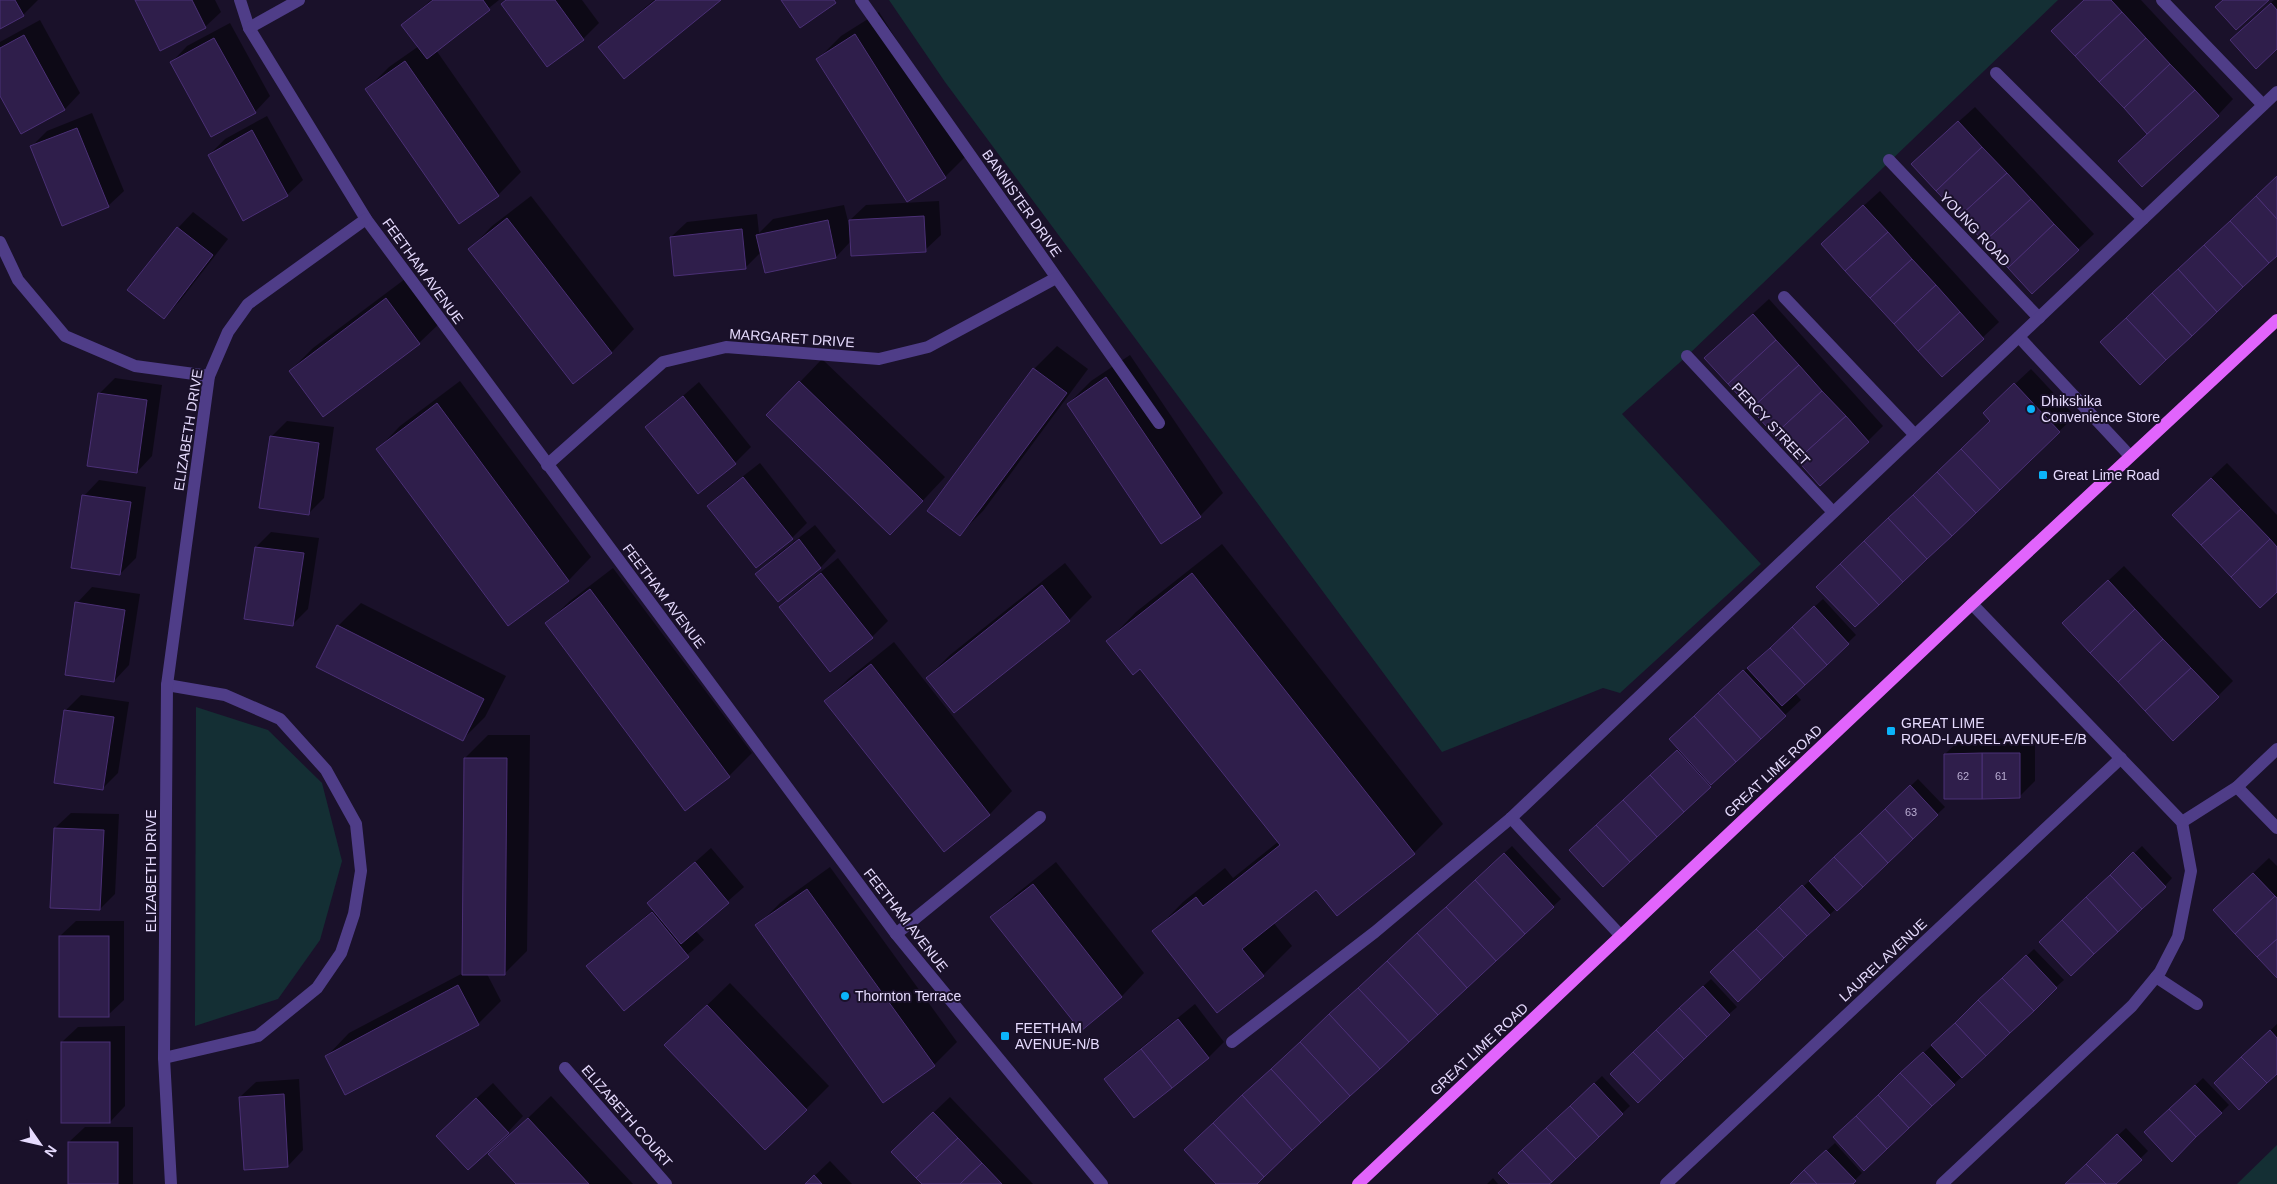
<svg xmlns="http://www.w3.org/2000/svg" width="2277" height="1184" font-family="Arial,sans-serif">
  <style>
    .green { fill: #142f34 }
    .shadow { fill: #0007 }
    .building { fill: #2f1e4b; stroke: #4b3076 }
    .lines { fill: none; stroke-linecap: round; stroke-linejoin: round }
    .minor { stroke: #4f3d88; stroke-width: 12 }
    .major { stroke: #e164fc; stroke-width: 12 }
    .poi-dot { fill: #0bb4fa; stroke: #1a112a; stroke-width: 2 }
    .labels { text-anchor: middle; dominant-baseline: central; stroke-width: 4; stroke-linejoin: round; paint-order: stroke }
    .number-label { font-size: 11px; fill: #b8acd1 }
    .street-label { font-size: 14px; fill: #e6dbfe; stroke: #1a112a }
    .poi-label { font-size: 14px; fill: #e6dbfe; stroke: #1a112a; text-anchor: start }
  </style>
  <rect width="100%" height="100%" fill="#1a112a"/>
  <g class="green">
    <polygon points="889,0 2058,0 1687,356 1622,414 1761,564 1620,693 1603,688 1442,752 945,82"/>
    <polygon points="196,707 268,730 322,783 342,861 320,940 278,999 195,1026"/>
    <polygon points="2277,1145 2277,1184 2237,1184"/>
  </g>
  <g class="shadow">
    <polygon points="0,0 38,0 23,15 0,28"/>
    <polygon points="136,0 215,0 221,12 205,27"/>
    <polygon points="431,0 499,0 436,50 521,172 498,195 459,222 366,90 389,67 419,46 403,25"/>
    <polygon points="507,0 582,0 599,23 583,39 547,66"/>
    <polygon points="654,0 719,0 600,47 616,32"/>
    <polygon points="2085,0 2141,0 2233,99 2218,115 2149,133 2053,31"/>
    <polygon points="2274,0 2277,0 2277,48 2247,24"/>
    <polygon points="879,12 968,154 945,177 907,201 818,59 841,36"/>
    <polygon points="40,20 80,93 65,109 21,132 0,93 0,42"/>
    <polygon points="230,23 270,96 255,112 172,62 187,46"/>
    <polygon points="1975,107 2094,234 2078,249 1928,149"/>
    <polygon points="92,113 124,191 108,206 31,147 47,131"/>
    <polygon points="267,116 303,180 287,195 209,155 225,139"/>
    <polygon points="1880,191 1999,322 1942,376 1838,229"/>
    <polygon points="531,196 634,329 612,352 573,382 470,249 492,226"/>
    <polygon points="939,201 941,235 925,250 851,241 836,257 761,252 746,267 671,237 687,222 757,214 759,233 773,219 844,205 851,233 850,220 866,205"/>
    <polygon points="193,212 228,239 179,302 164,317 178,228"/>
    <polygon points="409,276 442,321 419,343 290,371 313,348"/>
    <polygon points="1769,299 1883,426 1868,441 1722,342"/>
    <polygon points="1057,346 1088,369 983,511 960,534 929,510 1034,369"/>
    <polygon points="1130,355 1223,493 1200,516 1162,542 1068,404 1091,381"/>
    <polygon points="822,359 945,477 913,511 800,382"/>
    <polygon points="2031,369 2075,416 1855,626 1992,421 2000,398"/>
    <polygon points="115,378 162,385 152,456 137,472 99,394"/>
    <polygon points="460,381 591,557 569,580 509,624 378,449 400,426"/>
    <polygon points="699,382 751,447 735,463 698,492 647,427"/>
    <polygon points="287,421 334,427 324,498 308,514 272,436"/>
    <polygon points="760,463 807,523 792,538 708,506 724,491"/>
    <polygon points="2227,463 2277,515 2277,590 2189,499"/>
    <polygon points="99,480 146,487 136,558 120,574 84,496"/>
    <polygon points="815,525 836,551 821,567 778,601 757,574 772,559"/>
    <polygon points="271,532 319,538 308,609 292,625 256,547"/>
    <polygon points="1222,544 1443,824 1414,853 1316,888 1273,922 1292,946 1263,975 1154,932 1183,902 1225,868 1233,878 1279,841 1140,667 1107,642 1136,612"/>
    <polygon points="838,558 888,621 872,637 830,670 780,607 796,592"/>
    <polygon points="1065,563 1092,597 1069,620 927,678 950,655"/>
    <polygon points="2124,566 2233,681 2218,696 2079,608"/>
    <polygon points="613,568 752,753 729,776 547,623 570,601"/>
    <polygon points="92,587 140,594 129,665 114,681 77,603"/>
    <polygon points="1823,599 1856,635 1795,693 1801,700 1785,715 1603,886 1586,835 1679,748 1686,724"/>
    <polygon points="361,603 506,676 485,717 462,740 338,626"/>
    <polygon points="894,642 1012,791 990,814 944,850 826,701 848,679"/>
    <polygon points="81,695 129,702 118,773 102,789 65,711"/>
    <polygon points="488,735 530,735 527,951 504,974 487,974 501,1001 478,1024 346,1094 327,1056 349,1033 463,973 465,758"/>
    <polygon points="2035,738 2035,781 2019,797 1945,754 1961,739"/>
    <polygon points="1918,779 1945,807 1738,1000 1712,972"/>
    <polygon points="71,813 119,814 115,894 100,909 55,828"/>
    <polygon points="1512,846 1561,899 1255,1184 1217,1184 1193,1142"/>
    <polygon points="2142,846 2172,878 2165,886 2048,935"/>
    <polygon points="711,848 744,887 695,930 704,940 624,1010 588,966 654,909 649,903"/>
    <polygon points="2269,858 2277,866 2277,977 2230,895"/>
    <polygon points="1056,862 1144,973 1122,996 1081,1029 992,917 1015,895"/>
    <polygon points="830,867 957,1042 934,1065 757,926 780,903"/>
    <polygon points="76,921 124,921 124,1000 108,1015 60,936"/>
    <polygon points="2034,949 2064,980 2056,987 1954,1084 1842,1130"/>
    <polygon points="1711,979 1737,1007 1729,1014 1619,1066"/>
    <polygon points="730,983 829,1086 806,1109 666,1045"/>
    <polygon points="1195,1004 1224,1042 1209,1057 1134,1116 1105,1079 1121,1064"/>
    <polygon points="2277,1024 2277,1073 2223,1076"/>
    <polygon points="125,1026 125,1106 110,1122 62,1042 78,1027"/>
    <polygon points="1602,1076 1630,1106 1548,1184 1510,1184 1508,1166"/>
    <polygon points="2203,1078 2229,1105 2172,1160 2153,1125"/>
    <polygon points="299,1079 303,1150 288,1166 240,1097 256,1082"/>
    <polygon points="493,1083 523,1116 508,1132 453,1120"/>
    <polygon points="551,1096 633,1184 518,1184 490,1154"/>
    <polygon points="950,1097 1033,1184 924,1184 909,1136"/>
    <polygon points="85,1127 133,1127 133,1184 69,1184 69,1142"/>
    <polygon points="2126,1128 2148,1151 2114,1184 2066,1184"/>
    <polygon points="1835,1143 1862,1173 1851,1184 1791,1184"/>
    <polygon points="830,1161 852,1184 806,1184"/>
    <polygon points="1493,1178 1498,1184 1487,1184"/>
  </g>
  <g class="building">
    <polygon points="0,0 15,0 24,16 0,29"/>
    <polygon points="135,0 192,0 206,28 160,51"/>
    <polygon points="433,0 483,0 490,10 427,59 401,25"/>
    <polygon points="506,0 555,0 584,40 547,67 501,4"/>
    <polygon points="656,0 721,0 624,79 598,47"/>
    <polygon points="781,0 834,0 836,3 800,28"/>
    <polygon points="2084,0 2111,0 2122,12 2075,56 2051,31"/>
    <polygon points="2223,0 2269,0 2236,30 2215,7"/>
    <polygon points="2271,3 2277,10 2277,49 2256,69 2230,40"/>
    <polygon points="2122,12 2146,38 2099,82 2075,56"/>
    <polygon points="855,34 946,178 907,202 816,59"/>
    <polygon points="24,35 65,110 21,134 0,96 0,48"/>
    <polygon points="214,38 256,113 211,137 170,62"/>
    <polygon points="2146,38 2170,64 2124,108 2099,82"/>
    <polygon points="405,61 499,196 459,224 365,89"/>
    <polygon points="2170,64 2195,90 2147,134 2124,108"/>
    <polygon points="2195,90 2219,116 2142,187 2118,161"/>
    <polygon points="1958,121 1982,147 1936,191 1911,164"/>
    <polygon points="77,128 109,207 62,226 30,146"/>
    <polygon points="252,130 288,196 243,221 208,155"/>
    <polygon points="1982,147 2007,173 1960,216 1936,191"/>
    <polygon points="2007,173 2031,199 1984,242 1960,216"/>
    <polygon points="2277,176 2277,219 2256,196"/>
    <polygon points="2256,196 2277,219 2277,256 2269,263 2230,221"/>
    <polygon points="2031,199 2054,224 2008,268 1984,242"/>
    <polygon points="1863,205 1888,232 1845,271 1821,244"/>
    <polygon points="924,216 926,252 851,256 849,220"/>
    <polygon points="507,218 612,353 573,384 468,249"/>
    <polygon points="828,220 836,258 765,273 756,235"/>
    <polygon points="2230,221 2269,263 2243,287 2204,245"/>
    <polygon points="2054,224 2079,250 2032,294 2008,268"/>
    <polygon points="177,227 213,255 164,319 127,290"/>
    <polygon points="742,229 746,269 674,276 670,237"/>
    <polygon points="1888,232 1912,259 1870,298 1845,271"/>
    <polygon points="2204,245 2243,287 2217,312 2178,269"/>
    <polygon points="1912,259 1936,285 1894,324 1870,298"/>
    <polygon points="2178,269 2217,312 2192,336 2152,293"/>
    <polygon points="1936,285 1960,312 1918,351 1894,324"/>
    <polygon points="2152,293 2192,336 2166,360 2126,318"/>
    <polygon points="386,298 420,344 323,417 289,371"/>
    <polygon points="1960,312 1984,339 1942,377 1918,351"/>
    <polygon points="1753,314 1776,340 1728,384 1704,358"/>
    <polygon points="2126,318 2166,360 2140,385 2100,342"/>
    <polygon points="1776,340 1799,365 1751,409 1728,384"/>
    <polygon points="1799,365 1822,391 1774,435 1751,409"/>
    <polygon points="1033,368 1067,393 960,536 927,511"/>
    <polygon points="1106,377 1201,517 1161,544 1067,404"/>
    <polygon points="799,381 923,501 890,535 766,415"/>
    <polygon points="2014,383 2060,432 2000,490 1961,449 1990,421 1983,413"/>
    <polygon points="1822,391 1846,416 1797,460 1774,435"/>
    <polygon points="98,393 147,400 137,473 87,466"/>
    <polygon points="683,396 736,464 698,494 645,427"/>
    <polygon points="437,403 569,581 508,626 376,449"/>
    <polygon points="1846,416 1869,442 1820,486 1797,460"/>
    <polygon points="270,436 319,443 309,515 259,508"/>
    <polygon points="1961,449 2000,490 1976,513 1937,472"/>
    <polygon points="1937,472 1976,513 1952,536 1913,495"/>
    <polygon points="743,477 793,539 756,568 707,506"/>
    <polygon points="2211,478 2241,509 2201,545 2172,515"/>
    <polygon points="82,495 131,502 120,575 71,568"/>
    <polygon points="1913,495 1952,536 1927,559 1888,518"/>
    <polygon points="2241,509 2270,539 2231,577 2201,545"/>
    <polygon points="1888,518 1927,559 1903,582 1864,541"/>
    <polygon points="799,539 821,568 778,602 755,574"/>
    <polygon points="2270,539 2277,547 2277,592 2260,608 2231,577"/>
    <polygon points="1864,541 1903,582 1879,605 1840,564"/>
    <polygon points="255,547 304,553 293,626 244,619"/>
    <polygon points="1840,564 1879,605 1855,627 1816,587"/>
    <polygon points="821,573 873,638 830,672 779,607"/>
    <polygon points="1192,573 1415,854 1337,916 1316,890 1242,949 1264,976 1217,1013 1152,931 1196,897 1203,906 1280,845 1140,669 1133,675 1106,641"/>
    <polygon points="2108,580 2135,609 2090,653 2062,623"/>
    <polygon points="1042,585 1070,621 954,713 926,678"/>
    <polygon points="590,589 730,777 685,811 545,623"/>
    <polygon points="75,602 125,610 114,682 65,675"/>
    <polygon points="1814,606 1849,644 1827,665 1792,627"/>
    <polygon points="2135,609 2163,639 2118,682 2090,653"/>
    <polygon points="337,625 484,699 463,741 316,667"/>
    <polygon points="1792,627 1827,665 1805,685 1770,648"/>
    <polygon points="2163,639 2191,668 2145,711 2118,682"/>
    <polygon points="1770,648 1805,685 1782,706 1747,668"/>
    <polygon points="871,664 990,815 944,852 824,701"/>
    <polygon points="2191,668 2219,697 2173,741 2145,711"/>
    <polygon points="1743,670 1786,716 1761,739 1718,693"/>
    <polygon points="1718,693 1761,739 1736,762 1694,716"/>
    <polygon points="64,710 114,717 103,790 54,783"/>
    <polygon points="1694,716 1736,762 1711,785 1669,739"/>
    <polygon points="1677,750 1711,787 1684,812 1650,775"/>
    <polygon points="1982,753 2020,753 2020,798 1982,799"/>
    <polygon points="1982,753 1982,799 1944,799 1944,754"/>
    <polygon points="464,758 507,758 505,975 462,975"/>
    <polygon points="1650,775 1684,812 1657,837 1623,800"/>
    <polygon points="1910,785 1938,815 1913,839 1885,809"/>
    <polygon points="1623,800 1657,837 1630,862 1596,825"/>
    <polygon points="1885,809 1913,839 1888,863 1860,833"/>
    <polygon points="1596,825 1630,862 1603,887 1569,850"/>
    <polygon points="54,828 104,830 100,910 50,908"/>
    <polygon points="1860,833 1888,863 1863,887 1834,857"/>
    <polygon points="2133,852 2166,887 2142,909 2110,875"/>
    <polygon points="1504,853 1554,907 1525,934 1475,880"/>
    <polygon points="1834,857 1863,887 1837,911 1809,881"/>
    <polygon points="695,862 729,903 681,944 647,903"/>
    <polygon points="2253,873 2275,896 2235,934 2213,910"/>
    <polygon points="2110,875 2142,909 2118,932 2086,897"/>
    <polygon points="1475,880 1525,934 1496,961 1446,907"/>
    <polygon points="1033,884 1122,997 1081,1031 990,917"/>
    <polygon points="1802,885 1830,915 1807,936 1779,907"/>
    <polygon points="807,889 935,1066 883,1103 755,925"/>
    <polygon points="2275,896 2277,898 2277,939 2257,957 2235,934"/>
    <polygon points="2086,897 2118,932 2094,954 2062,920"/>
    <polygon points="1446,907 1496,961 1467,988 1417,933"/>
    <polygon points="1779,907 1807,936 1784,958 1756,929"/>
    <polygon points="652,912 689,957 624,1011 586,966"/>
    <polygon points="2062,920 2094,954 2071,976 2039,942"/>
    <polygon points="1756,929 1784,958 1761,980 1733,950"/>
    <polygon points="1417,933 1467,988 1438,1015 1387,961"/>
    <rect x="59" y="936" width="50" height="81"/>
    <polygon points="2277,939 2277,978 2257,957"/>
    <polygon points="1733,950 1761,980 1738,1002 1710,972"/>
    <polygon points="2026,955 2057,988 2034,1011 2002,978"/>
    <polygon points="1387,961 1438,1015 1409,1042 1358,988"/>
    <polygon points="2002,978 2034,1011 2010,1033 1978,1000"/>
    <polygon points="458,985 479,1025 345,1095 325,1056"/>
    <polygon points="1703,986 1730,1015 1707,1037 1679,1008"/>
    <polygon points="1358,988 1409,1042 1380,1069 1329,1014"/>
    <polygon points="1978,1000 2010,1033 1986,1056 1955,1023"/>
    <polygon points="707,1005 807,1110 765,1150 664,1045"/>
    <polygon points="1679,1008 1707,1037 1684,1059 1656,1030"/>
    <polygon points="1329,1014 1380,1069 1350,1096 1300,1042"/>
    <polygon points="1178,1019 1209,1058 1172,1088 1141,1049"/>
    <polygon points="1955,1023 1986,1056 1962,1078 1931,1045"/>
    <polygon points="1656,1030 1684,1059 1661,1081 1633,1052"/>
    <polygon points="2270,1030 2277,1038 2277,1074 2267,1083 2241,1057"/>
    <rect x="61" y="1042" width="49" height="81"/>
    <polygon points="1300,1042 1350,1096 1321,1123 1271,1069"/>
    <polygon points="1141,1049 1172,1088 1134,1118 1104,1079"/>
    <polygon points="1633,1052 1661,1081 1638,1103 1610,1074"/>
    <polygon points="1923,1052 1955,1085 1932,1106 1900,1073"/>
    <polygon points="2241,1057 2267,1083 2239,1110 2214,1083"/>
    <polygon points="1271,1069 1321,1123 1292,1150 1242,1095"/>
    <polygon points="1900,1073 1932,1106 1909,1128 1878,1095"/>
    <polygon points="1594,1083 1623,1114 1599,1137 1570,1106"/>
    <polygon points="2195,1085 2222,1113 2196,1137 2169,1109"/>
    <polygon points="284,1094 288,1167 244,1170 239,1097"/>
    <polygon points="1242,1095 1292,1150 1264,1177 1213,1123"/>
    <polygon points="1878,1095 1909,1128 1887,1149 1856,1116"/>
    <polygon points="476,1098 509,1133 468,1170 436,1136"/>
    <polygon points="1570,1106 1599,1137 1576,1159 1546,1128"/>
    <polygon points="2169,1109 2196,1137 2172,1162 2144,1132"/>
    <polygon points="933,1112 958,1138 916,1178 891,1152"/>
    <polygon points="1856,1116 1887,1149 1864,1171 1833,1137"/>
    <polygon points="528,1118 589,1184 516,1184 488,1154"/>
    <polygon points="1213,1123 1264,1177 1257,1184 1216,1184 1184,1150"/>
    <polygon points="1546,1128 1576,1159 1552,1182 1522,1150"/>
    <polygon points="2117,1134 2142,1160 2116,1184 2106,1184 2086,1164"/>
    <polygon points="958,1138 982,1163 960,1184 922,1184 916,1178"/>
    <rect x="68" y="1142" width="50" height="42"/>
    <polygon points="1522,1150 1552,1182 1549,1184 1509,1184 1498,1173"/>
    <polygon points="1826,1150 1856,1181 1853,1184 1817,1184 1804,1170"/>
    <polygon points="982,1163 1002,1184 960,1184"/>
    <polygon points="2086,1164 2106,1184 2065,1184"/>
    <polygon points="1804,1170 1817,1184 1790,1184"/>
    <polygon points="814,1175 822,1184 805,1184"/>
  </g>
  <g class="lines">
    <g class="minor">
      <polyline points="240,0 249,28 366,219 896,934 1102,1184"/>
      <polyline points="861,0 1159,423"/>
      <polyline points="2162,0 2263,105"/>
      <polyline points="249,28 299,0"/>
      <polyline points="1996,73 2143,219"/>
      <polyline points="1889,160 2039,318"/>
      <polyline points="0,242 18,280 65,336 135,366 209,376"/>
      <polyline points="1784,297 1915,435"/>
      <polyline points="2019,337 2130,456"/>
      <polyline points="1687,356 1833,512"/>
      <polyline points="547,465 663,362 726,347 879,359 928,347 1056,278"/>
      <polyline points="2237,787 2277,828"/>
      <polyline points="1511,818 1621,936"/>
      <polyline points="2182,822 2237,787 2277,749"/>
      <polyline points="896,934 1040,817"/>
      <polyline points="2156,977 2197,1004"/>
      <polyline points="1232,1042 1375,932 1511,818 2277,92"/>
      <polyline points="164,1058 258,1036 317,988 341,953 354,914 361,871 356,824 326,770 280,719 225,695 167,685"/>
      <polyline points="565,1068 666,1184"/>
      <polyline points="171,1184 164,1058 167,685 209,376 228,332 248,304 366,219"/>
      <polyline points="1666,1184 2121,758"/>
      <polyline points="1942,1184 2132,1006 2160,972 2178,937 2191,871 2182,822 1972,604"/>
    </g>
    <polyline class="major" points="1358,1184 1972,604 2277,320"/>
  </g>
  <g class="poi-dot">
    <circle cx="2031" cy="409" r="5"/>
    <rect x="2038" y="470" width="10" height="10" rx="2.5"/>
    <rect x="1886" y="726" width="10" height="10" rx="2.5"/>
    <circle cx="845" cy="996" r="5"/>
    <rect x="1000" y="1031" width="10" height="10" rx="2.5"/>
  </g>
  <g class="labels">
    <g class="number-label">
      <text x="1963" y="776">62</text>
      <text x="2001" y="776">61</text>
      <text x="1911" y="812">63</text>
    </g>
    <g class="street-label">
      <text transform="translate(1022 203) rotate(55)">BANNISTER DRIVE</text>
      <text transform="translate(1975 229) rotate(47)">YOUNG ROAD</text>
      <text transform="translate(423 271) rotate(54)">FEETHAM AVENUE</text>
      <text transform="translate(792 338) rotate(4)">MARGARET DRIVE</text>
      <text transform="translate(1771 424) rotate(47)">PERCY STREET</text>
      <text transform="translate(188 430) rotate(-81)">ELIZABETH DRIVE</text>
      <text transform="translate(664 596) rotate(53)">FEETHAM AVENUE</text>
      <text transform="translate(1773 771) rotate(-43)">GREAT LIME ROAD</text>
      <text transform="translate(151 871) rotate(-90)">ELIZABETH DRIVE</text>
      <text transform="translate(906 920) rotate(52)">FEETHAM AVENUE</text>
      <text transform="translate(1883 960) rotate(-43)">LAUREL AVENUE</text>
      <text transform="translate(1479 1049) rotate(-43)">GREAT LIME ROAD</text>
      <text transform="translate(627 1116) rotate(49)">ELIZABETH COURT</text>
    </g>
    <g class="poi-label">
      <text x="2041" y="401">Dhikshika<tspan x="2041" dy="16">Convenience Store</tspan></text>
      <text x="2053" y="475">Great Lime Road</text>
      <text x="1901" y="723">GREAT LIME<tspan x="1901" dy="16">ROAD-LAUREL AVENUE-E/B</tspan></text>
      <text x="855" y="996">Thornton Terrace</text>
      <text x="1015" y="1028">FEETHAM<tspan x="1015" dy="16">AVENUE-N/B</tspan></text>
    </g>
  </g>
  <g transform="translate(40 1144) rotate(124)" stroke="#1a112a" stroke-width="4" paint-order="stroke">
  <path d="M0-4L9 19L0 12L-9 19Z" fill="#e6dbfe"/>
  <text y="-8" font-size="14" font-weight="bold" text-anchor="middle" fill="#e6dbfe">N</text>
  </g>
</svg>
